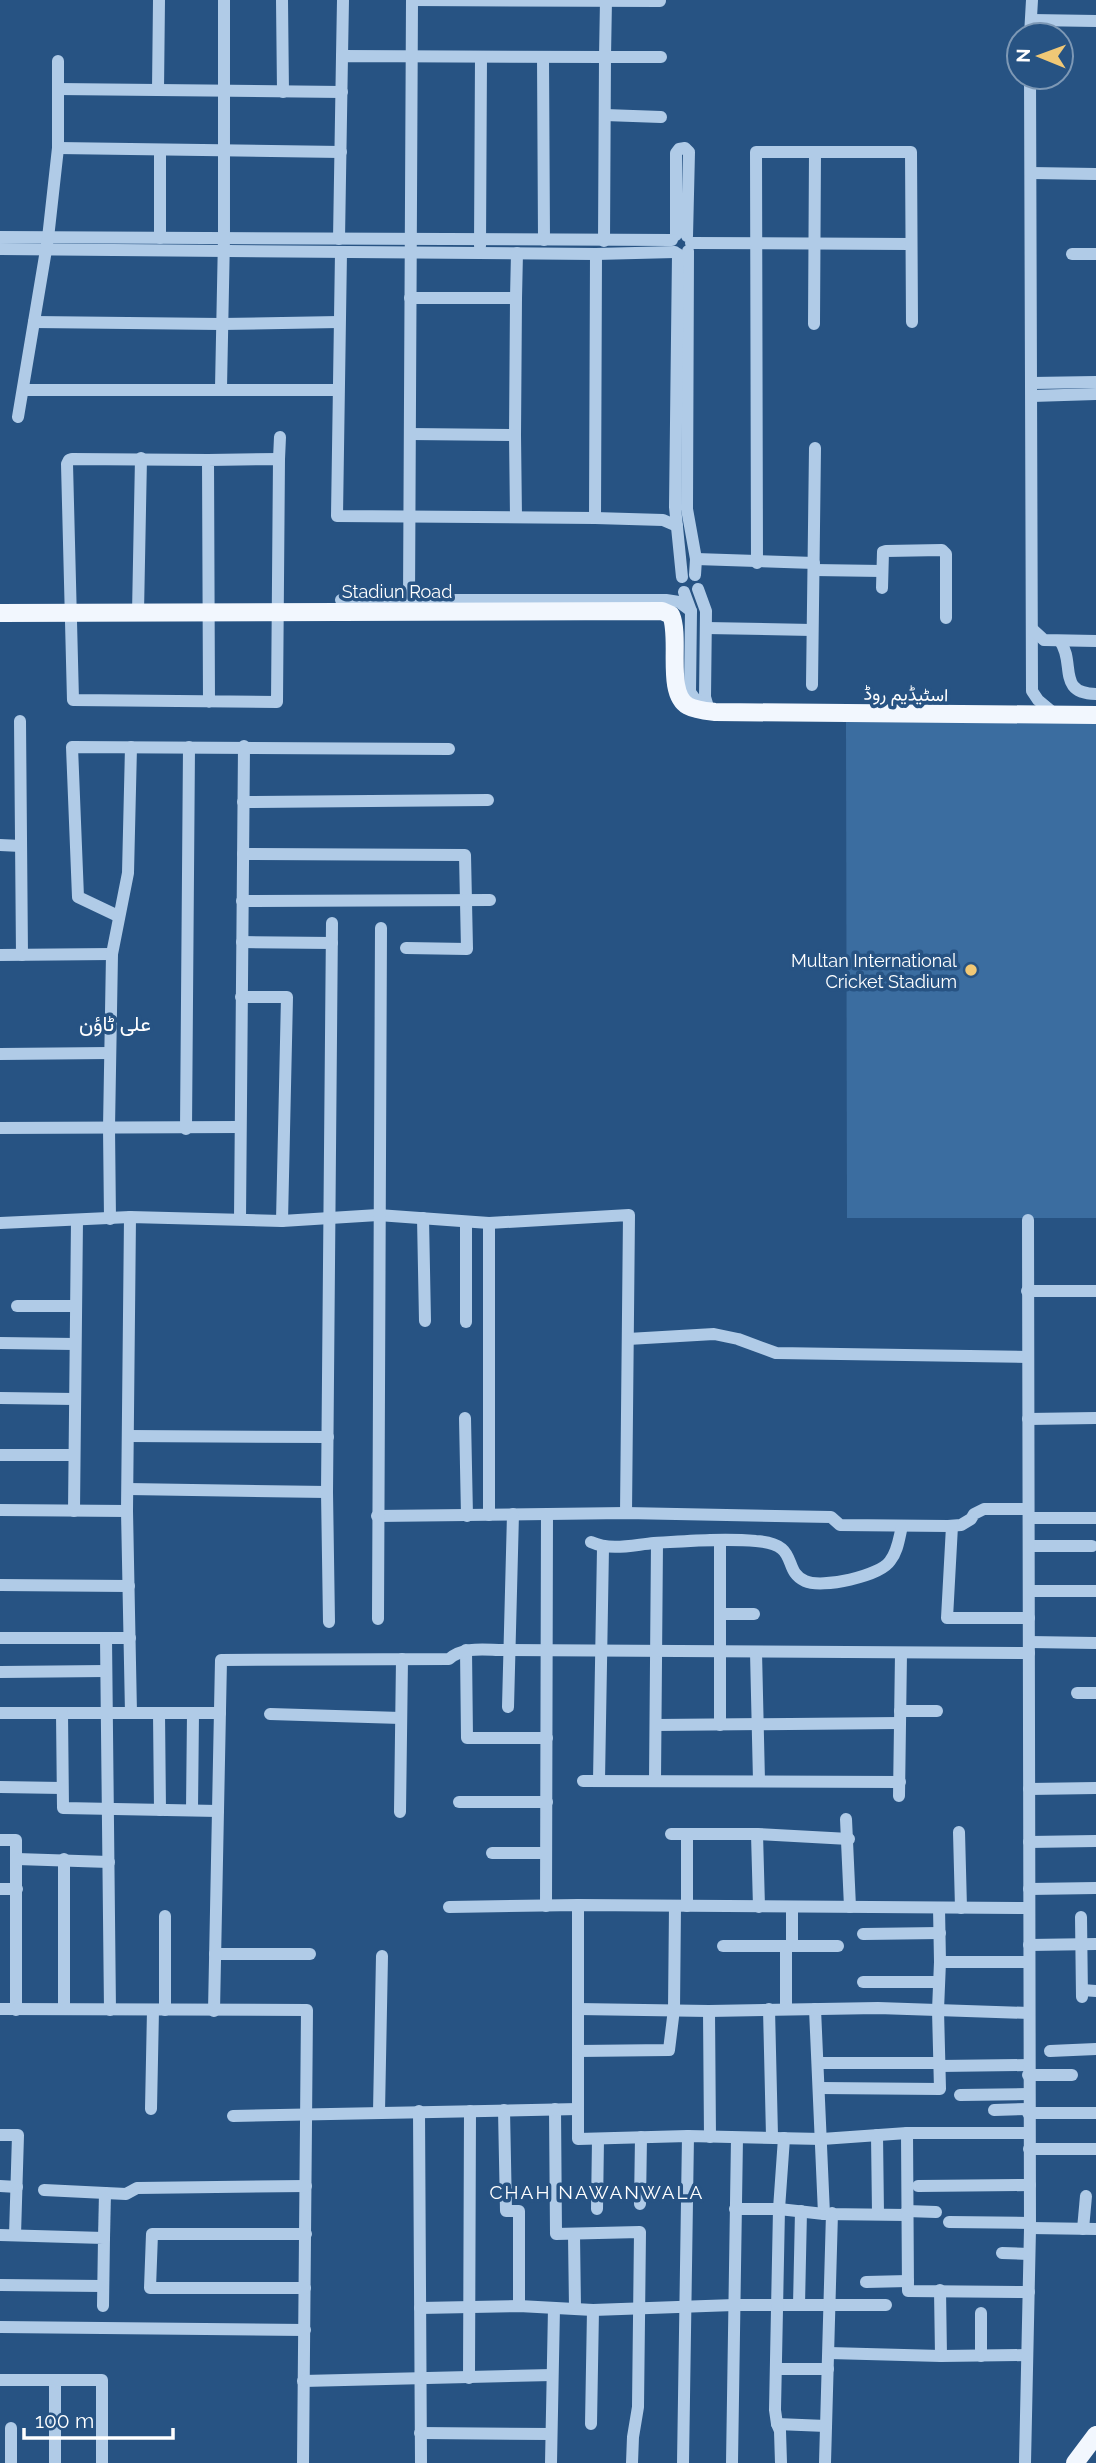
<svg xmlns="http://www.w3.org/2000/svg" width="1096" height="2463" font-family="Raleway,Vazirmatn,sans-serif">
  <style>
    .green { fill: #3b6da0 }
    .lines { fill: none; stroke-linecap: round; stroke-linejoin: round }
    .minor { stroke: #b0cbe7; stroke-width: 12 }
    .major { stroke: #f2f7fe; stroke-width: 18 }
    .poi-dot { fill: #f0c876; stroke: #275383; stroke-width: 2.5 }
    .labels { text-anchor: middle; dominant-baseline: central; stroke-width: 7; stroke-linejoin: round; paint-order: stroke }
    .street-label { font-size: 18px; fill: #fff; stroke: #275383 }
    .poi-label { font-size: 18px; fill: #fff; stroke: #275383; text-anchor: end }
    .neighbourhood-label { font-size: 19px; letter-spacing: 2px; fill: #fff; stroke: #275383 }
    .quarter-label { font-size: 21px; fill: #fff; stroke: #275383 }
  </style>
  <rect width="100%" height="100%" fill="#275383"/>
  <polygon class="green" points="846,722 1096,722 1096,1218 847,1218"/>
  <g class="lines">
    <g class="minor">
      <polyline points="282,0 283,92"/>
      <polyline points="412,0 660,1"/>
      <polyline points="606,0 605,57 661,57"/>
      <polyline points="1032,20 1096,21"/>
      <polyline points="1030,35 1032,0"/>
      <polyline points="342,56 343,0"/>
      <polyline points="543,57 544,240"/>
      <polyline points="1030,77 1032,691 1038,700 1056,715"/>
      <polyline points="58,89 342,92"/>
      <polyline points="158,90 159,0"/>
      <polyline points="605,115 661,117"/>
      <polyline points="58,148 341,152"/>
      <polyline points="160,151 160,238"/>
      <polyline points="1031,173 1096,174"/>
      <polyline points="676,235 676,153 679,149 685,148 689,152 687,236"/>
      <polyline points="0,237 672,240"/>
      <polyline points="339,239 342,56 605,57 604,241"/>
      <polyline points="691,243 911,244"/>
      <polyline points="480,246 481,57"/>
      <polyline points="0,249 596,254 675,252"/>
      <polyline points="688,251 687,509 696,559 695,575"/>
      <polyline points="341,252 337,516 595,518 663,520 677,526"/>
      <polyline points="678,254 675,507 682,577"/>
      <polyline points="1072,254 1096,254"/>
      <polyline points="516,298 517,253"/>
      <polyline points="34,322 221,324 339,322"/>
      <polyline points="814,324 815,152"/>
      <polyline points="1032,383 1096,382"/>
      <polyline points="221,388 224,237 224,0"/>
      <polyline points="23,390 338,390"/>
      <polyline points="1032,396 1096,394"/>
      <polyline points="18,417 48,238 58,148 58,61"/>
      <polyline points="410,434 515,435 516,298 410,298"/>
      <polyline points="515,435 516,517"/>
      <polyline points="279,459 280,437"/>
      <polyline points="208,460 72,459 69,460 67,464 73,700 277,702 279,459 208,460 209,702"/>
      <polyline points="595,518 596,254"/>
      <polyline points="696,559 814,563"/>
      <polyline points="757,563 756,152 911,152 912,322"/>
      <polyline points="814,570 882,571"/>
      <polyline points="882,588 883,552 886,551 942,550 946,554 946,618"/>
      <polyline points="698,589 706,611 705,697 708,707"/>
      <polyline points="684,592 691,611 690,692 695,699 712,710"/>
      <polyline points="341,600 666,600 679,602 691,611"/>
      <polyline points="409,601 412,0"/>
      <polyline points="138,613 141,458"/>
      <polyline points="706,628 812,630"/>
      <polyline points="1032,629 1044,640 1096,641"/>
      <path d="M 1060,641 C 1076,663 1056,693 1096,694"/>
      <polyline points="812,685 815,448"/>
      <polyline points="20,721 22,955"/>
      <polyline points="243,802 488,800"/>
      <polyline points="0,845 21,846"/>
      <polyline points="243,854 465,855 467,949 406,948"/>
      <polyline points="242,901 490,900"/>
      <polyline points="118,916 78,897 72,747 449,749"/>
      <polyline points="242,942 332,943"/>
      <polyline points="0,955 112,954"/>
      <polyline points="241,997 287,997 282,1221"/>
      <polyline points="0,1054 110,1053"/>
      <polyline points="0,1128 239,1127"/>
      <polyline points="186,1129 189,747"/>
      <polyline points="130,1217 127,1511 131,1713"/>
      <polyline points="423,1218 425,1321"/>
      <polyline points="110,1219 109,1128 112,954 128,873 131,747"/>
      <polyline points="240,1219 244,746"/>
      <polyline points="0,1223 130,1217 282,1221 378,1215 489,1223 629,1215 626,1513"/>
      <polyline points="489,1223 489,1515"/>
      <polyline points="1027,1291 1096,1291"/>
      <polyline points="17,1306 75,1306"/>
      <polyline points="466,1322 466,1222"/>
      <polyline points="628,1339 714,1334 738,1339 776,1353 1028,1357"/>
      <polyline points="0,1343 75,1344"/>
      <polyline points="0,1398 75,1399"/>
      <polyline points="465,1418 467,1516"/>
      <polyline points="1028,1419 1096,1418"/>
      <polyline points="128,1436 328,1437"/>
      <polyline points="0,1455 74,1455"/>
      <polyline points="128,1489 327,1492"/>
      <polyline points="0,1510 127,1511"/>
      <polyline points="74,1511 77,1220"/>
      <polyline points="377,1516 626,1513 831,1517 840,1525 948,1526 961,1525 971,1519 974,1514 984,1509 1028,1509"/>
      <polyline points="1029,1518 1096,1518"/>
      <polyline points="952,1526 947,1618 1029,1618"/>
      <polyline points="720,1541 720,1725"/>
      <path d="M 591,1542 C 611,1551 632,1545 654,1543 C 686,1541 724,1538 756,1541 C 801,1544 781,1570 805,1581 C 822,1589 880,1576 890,1561 C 898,1551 899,1538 902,1526"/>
      <polyline points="1029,1546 1092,1546"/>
      <polyline points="0,1585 129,1586"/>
      <polyline points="1029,1591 1096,1591"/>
      <polyline points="720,1614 754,1614"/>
      <polyline points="378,1619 381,928"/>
      <polyline points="329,1622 327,1492 332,923"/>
      <polyline points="0,1638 130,1638"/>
      <polyline points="106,1638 110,2010"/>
      <polyline points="1029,1642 1096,1643"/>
      <polyline points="466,1650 467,1738 547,1738"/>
      <polyline points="756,1652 759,1781"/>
      <polyline points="0,1672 106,1671"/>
      <polyline points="1077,1693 1096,1693"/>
      <polyline points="508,1707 513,1514"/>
      <polyline points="900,1711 937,1711"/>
      <polyline points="0,1713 220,1713"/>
      <polyline points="62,1713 63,1808 218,1811"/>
      <polyline points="159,1713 160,1810"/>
      <polyline points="270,1714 401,1718"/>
      <polyline points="656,1725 900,1723"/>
      <polyline points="599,1780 603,1548"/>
      <polyline points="655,1780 657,1543"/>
      <polyline points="583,1781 900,1782"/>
      <polyline points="0,1787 62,1788"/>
      <polyline points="1029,1789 1096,1788"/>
      <polyline points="899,1796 901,1653"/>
      <polyline points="459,1802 547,1802"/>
      <polyline points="192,1810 193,1713"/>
      <polyline points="400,1812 402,1659"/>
      <polyline points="846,1819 850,1907"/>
      <polyline points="959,1832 961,1908"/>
      <polyline points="671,1834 757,1834 849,1839"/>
      <polyline points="687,1834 687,1906"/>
      <polyline points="757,1834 759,1907"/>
      <polyline points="0,1840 16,1840 16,2010"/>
      <polyline points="1029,1842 1096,1841"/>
      <polyline points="492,1853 546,1853"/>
      <polyline points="17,1859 109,1862"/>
      <polyline points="64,1859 64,2009"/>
      <polyline points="0,1889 17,1889"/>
      <polyline points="1029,1889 1096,1888"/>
      <polyline points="578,1905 578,2139 688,2136 822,2139 907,2133 1029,2133"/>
      <polyline points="546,1906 547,1514"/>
      <polyline points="449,1907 578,1905 1029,1908"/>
      <polyline points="939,1908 940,1962 1028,1962"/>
      <polyline points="1081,1917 1082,1997"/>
      <polyline points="863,1934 940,1933"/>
      <polyline points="1029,1945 1096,1944"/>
      <polyline points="723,1946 786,1946"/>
      <polyline points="792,1946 838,1946"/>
      <polyline points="215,1954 310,1954"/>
      <polyline points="863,1982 939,1982"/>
      <polyline points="1082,1990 1096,1991"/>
      <polyline points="0,2009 307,2010 303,2463"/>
      <polyline points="578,2009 709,2011 878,2008 1029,2013"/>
      <polyline points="769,2009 772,2136"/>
      <polyline points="786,2009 786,1946 792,1946 792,1907"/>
      <polyline points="815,2009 824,2214"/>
      <polyline points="165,2010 165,1916"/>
      <path d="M 214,2011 L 221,1660 L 449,1659 C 464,1646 485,1650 503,1650 L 1029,1653"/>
      <polyline points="709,2011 710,2137"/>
      <polyline points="578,2051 669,2050 674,2009 675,1906"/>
      <polyline points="1050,2051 1096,2049"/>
      <polyline points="818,2063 939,2063"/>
      <polyline points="939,2066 1028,2065"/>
      <polyline points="1028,2075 1072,2075"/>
      <polyline points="820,2088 940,2089 938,2010 940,1962"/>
      <polyline points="960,2095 1028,2094"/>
      <polyline points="151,2109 153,2010"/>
      <polyline points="555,2109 556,2234 640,2232 638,2407 633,2437 632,2463"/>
      <polyline points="504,2110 506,2211 519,2211 519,2306"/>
      <polyline points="994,2110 1028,2109"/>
      <polyline points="419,2111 421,2463"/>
      <polyline points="379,2112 382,1956"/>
      <polyline points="1028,2113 1096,2113"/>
      <polyline points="233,2116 578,2109"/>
      <polyline points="907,2133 908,2291 1029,2292"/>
      <polyline points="0,2135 18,2135 15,2235"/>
      <polyline points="877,2135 878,2214"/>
      <polyline points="1029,2149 1096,2149"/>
      <polyline points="0,2186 17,2187"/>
      <polyline points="918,2186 1030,2185"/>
      <polyline points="44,2190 126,2194 137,2188 306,2186"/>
      <polyline points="640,2204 641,2137"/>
      <polyline points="597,2209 598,2139"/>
      <polyline points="735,2209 779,2209 824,2214 907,2215"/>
      <polyline points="907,2211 936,2212"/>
      <polyline points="949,2222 1030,2223"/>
      <polyline points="1030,2228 1096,2229"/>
      <polyline points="1083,2229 1086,2196"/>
      <polyline points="0,2235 104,2238 103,2306"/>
      <polyline points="574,2235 575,2308"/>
      <polyline points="104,2238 105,2193"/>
      <polyline points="1002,2253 1029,2254"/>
      <polyline points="866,2282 908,2281"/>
      <polyline points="0,2285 103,2286"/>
      <polyline points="305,2288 150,2288 152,2234 306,2234"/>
      <polyline points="940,2290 941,2356"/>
      <polyline points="799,2305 801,2211"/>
      <polyline points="420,2308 519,2306 593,2310 734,2305 886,2305"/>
      <polyline points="0,2327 305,2330"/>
      <polyline points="829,2353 941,2356 1027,2355"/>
      <polyline points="981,2356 981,2313"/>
      <polyline points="776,2369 828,2369"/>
      <polyline points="469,2378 470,2111"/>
      <polyline points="0,2380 102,2380 102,2463"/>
      <polyline points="303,2381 552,2375"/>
      <polyline points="591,2424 593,2310"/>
      <polyline points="777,2424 826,2426"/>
      <polyline points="11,2428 11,2463"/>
      <polyline points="420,2433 551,2434"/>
      <polyline points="55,2463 55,2380"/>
      <polyline points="551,2463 554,2308"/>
      <polyline points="683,2463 688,2136"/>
      <polyline points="732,2463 737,2138"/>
      <polyline points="781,2463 780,2431 777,2424 775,2410 779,2209 784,2138"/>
      <polyline points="825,2463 832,2213"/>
      <polyline points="1025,2463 1030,2229 1028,1220"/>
    </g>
    <g class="major">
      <path d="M 0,613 L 662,611 L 671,615 C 681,638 665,693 688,706 C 695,710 706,711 715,712 L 1096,715"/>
      <polyline points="1075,2463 1096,2435"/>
    </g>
  </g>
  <circle class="poi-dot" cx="971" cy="970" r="7"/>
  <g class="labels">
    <g class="street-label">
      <text x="397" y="591">Stadiun Road</text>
      <text transform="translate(906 694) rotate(1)">اسٹیڈیم روڈ</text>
    </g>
    <g class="poi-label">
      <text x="957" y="960">Multan International<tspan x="957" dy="21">Cricket Stadium</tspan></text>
    </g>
    <g class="neighbourhood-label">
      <text x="597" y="2192">CHAH NAWANWALA</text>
    </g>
    <g class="quarter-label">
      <text x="115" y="1023">علی ٹاؤن</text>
    </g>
  </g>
  <g transform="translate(1040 56) rotate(271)"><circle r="33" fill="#275383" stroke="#7d98b5" stroke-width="2"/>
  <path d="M0-5L12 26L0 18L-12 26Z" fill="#f0c876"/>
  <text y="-10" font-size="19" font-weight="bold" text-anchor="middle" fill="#ffffff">N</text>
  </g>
  <path d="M24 2428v10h149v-10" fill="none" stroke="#ffffff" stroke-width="3.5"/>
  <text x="35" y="2428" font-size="21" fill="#ffffff" stroke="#275383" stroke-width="5" paint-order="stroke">100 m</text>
</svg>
